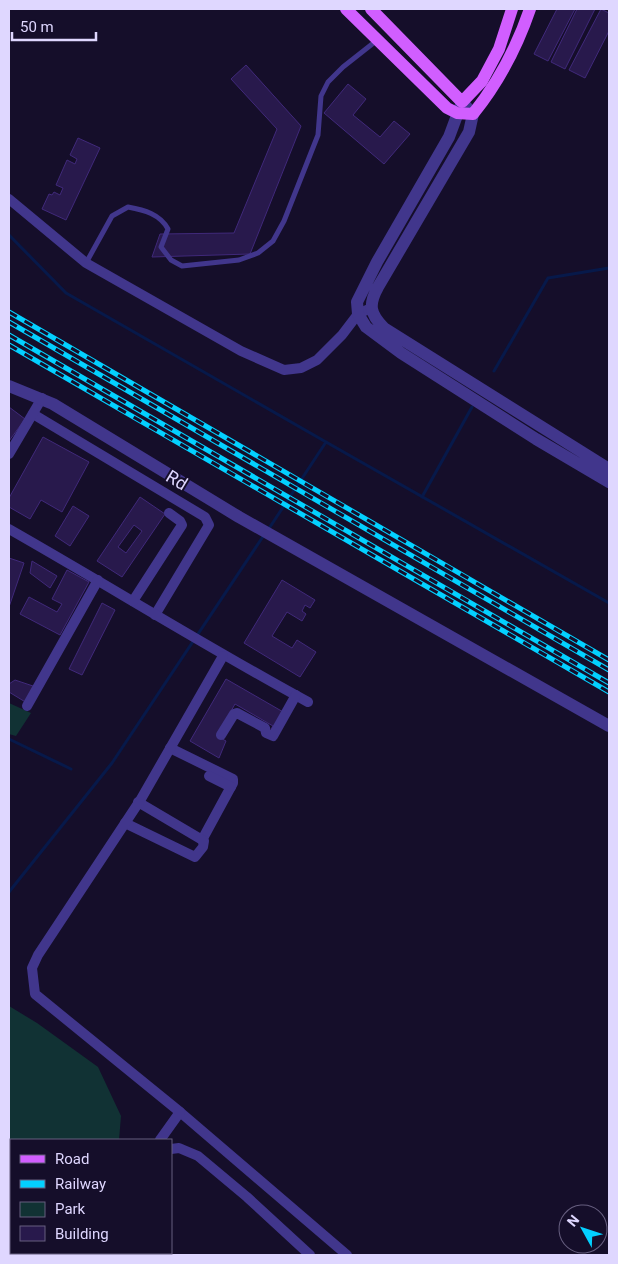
<svg xmlns="http://www.w3.org/2000/svg" width="618" height="1264" font-family="Roboto,sans-serif">
  <style>
    .green { fill: #113234 }
    .lines { fill: none; stroke-linecap: round; stroke-linejoin: round }
    .stream { stroke: #07194a; stroke-width: 3 }
    .building { fill: #28194c; stroke: #40297a; fill-rule: evenodd }
    .service { stroke: #41368c; stroke-width: 5 }
    .minor { stroke: #41368c; stroke-width: 10 }
    .tertiary { stroke: #41368c; stroke-width: 12 }
    .primary { stroke: #d15eff; stroke-width: 12 }
    .rail-casing { stroke: #03d0ff; stroke-width: 5 }
    .rail { stroke: #150e2a; stroke-width: 3; stroke-dasharray: 9; stroke-linecap: butt }
    .labels { text-anchor: middle; dominant-baseline: central; stroke-width: 4; stroke-linejoin: round; paint-order: stroke }
    .street-label { font-size: 18px; fill: #dfd7ff; stroke: #150e2a }
  </style>
  <rect width="100%" height="100%" fill="#150e2a"/>
  <g class="green">
    <polygon points="9,703 31,713 16,736 9,734"/>
    <polygon points="9,1006 37,1023 98,1067 121,1116 119,1140 11,1140 11,1222 9,1221"/>
  </g>
  <g class="lines">
    <g class="stream">
      <polyline points="9,235 66,293 326,442"/>
      <polyline points="494,371 548,278 609,268"/>
      <polyline points="422,497 472,407"/>
      <polyline points="268,530 326,442 609,603"/>
      <polyline points="9,739 71,769"/>
      <polyline points="9,892 112,763 264,535"/>
    </g>
  </g>
  <g class="building">
    <polygon points="557,9 575,9 548,61 534,54"/>
    <polygon points="577,9 595,9 565,69 551,62"/>
    <polygon points="601,9 609,13 609,31 585,78 569,70"/>
    <polygon points="246,65 301,126 250,254 152,257 160,234 234,233 277,129 231,79"/>
    <polygon points="348,84 366,99 353,115 380,137 394,121 410,134 384,164 324,113"/>
    <polygon points="78,138 100,148 66,220 42,209 49,194 52,195 54,192 60,195 63,188 56,185 67,160 75,164 77,159 70,155"/>
    <polygon points="9,407 25,419 9,441"/>
    <polygon points="43,437 89,462 62,512 41,500 30,519 9,507 9,498"/>
    <path d="M 140,497 L 165,514 L 122,577 L 97,561 ZM 134,525 L 142,531 L 126,553 L 118,547 Z"/>
    <polygon points="73,506 89,516 70,546 55,536"/>
    <polygon points="9,558 24,563 9,607"/>
    <polygon points="32,561 57,576 50,588 30,573"/>
    <polygon points="67,570 89,582 60,635 20,614 29,597 57,612 62,604 52,599"/>
    <polygon points="282,580 315,600 310,608 305,605 302,611 306,614 302,621 287,612 272,636 292,648 297,640 316,652 300,677 244,643"/>
    <polygon points="102,603 115,610 82,675 69,669"/>
    <polygon points="226,679 285,713 274,731 271,729 273,726 235,704 217,736 226,741 219,758 190,741"/>
    <polygon points="15,680 36,687 27,703 9,692 9,684"/>
  </g>
  <g class="lines">
    <path class="service" d="M 86,263 L 112,216 L 128,207 C 144,210 160,214 168,229 L 161,247 L 171,260 L 182,266 L 239,260 L 258,253 L 273,241 L 284,221 L 318,135 L 321,96 L 328,82 L 343,67 L 376,41"/>
    <g class="minor">
      <polyline points="9,199 86,263 241,351 284,370 301,368 317,360 342,335 358,314 371,308"/>
      <polyline points="33,414 205,517 209,525 155,615"/>
      <polyline points="9,454 42,398"/>
      <path d="M 9,529 C 109,586 207,647 308,702"/>
      <polyline points="133,601 182,525 180,521 169,513"/>
      <polyline points="27,706 98,580"/>
      <polyline points="221,735 234,714 237,713 265,728 266,733 273,736 296,695"/>
      <polyline points="170,748 233,779 233,783 202,840"/>
      <polyline points="209,776 231,787"/>
      <polyline points="125,823 195,857 203,847 204,841 138,802"/>
      <polyline points="180,1112 347,1255"/>
      <polyline points="160,1140 180,1112 35,994 32,968 38,955 141,799 223,656"/>
      <polyline points="171,1149 179,1148 198,1156 247,1197 310,1255"/>
      <polyline points="82,1255 84,1253"/>
    </g>
    <g class="tertiary">
      <polyline points="9,386 53,404 239,517 609,726"/>
      <path d="M 609,469 L 384,328 C 370,314 368,305 378,287 L 469,132 L 473,114 L 462,102 L 449,137 L 377,262 L 357,302 L 358,314 L 366,327 L 401,353 L 536,439 L 609,482"/>
      <polyline points="9,1234 11,1236"/>
      <polyline points="9,1251 14,1255"/>
      <polyline points="35,1253 37,1255"/>
    </g>
    <g class="primary">
      <path d="M 346,9 L 447,108 L 457,113 L 473,114 C 498,83 517,47 530,9"/>
      <polyline points="371,9 462,102 482,81 499,49 512,9"/>
    </g>
    <defs>
      <g id="rail">
        <polyline points="9,312 609,660"/>
        <polyline points="9,322 609,670"/>
        <polyline points="9,335 609,683"/>
        <polyline points="9,345 609,692"/>
      </g>
    </defs>
    <use href="#rail" class="rail-casing"/>
    <use href="#rail" class="rail"/>
  </g>
  <g class="labels">
    <g class="street-label">
      <text transform="translate(177 480) rotate(31)">Rd</text>
    </g>
  </g>
  <rect width="618" height="1264" fill="none" stroke="#dfd7ff" stroke-width="20"/>
  <rect x="10" y="1139" width="162" height="115" fill="#150e2a" stroke="#665e7f"/>
  <rect x="20" y="1155" width="25" height="8" fill="#d15eff" stroke="#665e7f"/>
  <text x="55" y="1164" font-size="15" fill="#dfd7ff">Road</text>
  <rect x="20" y="1180" width="25" height="8" fill="#03d0ff" stroke="#665e7f"/>
  <text x="55" y="1189" font-size="15" fill="#dfd7ff">Railway</text>
  <rect x="20" y="1202" width="25" height="15" fill="#113234" stroke="#665e7f"/>
  <text x="55" y="1214" font-size="15" fill="#dfd7ff">Park</text>
  <rect x="20" y="1226" width="25" height="15" fill="#28194c" stroke="#665e7f"/>
  <text x="55" y="1239" font-size="15" fill="#dfd7ff">Building</text>
  <g transform="translate(583 1229) rotate(310)"><circle r="24" fill="#150e2a" stroke="#665e7f"/>
  <path d="M0-4L9 19L0 12L-9 19Z" fill="#03d0ff"/>
  <text y="-8" font-size="14" font-weight="bold" text-anchor="middle" fill="#dfd7ff">N</text>
  </g>
  <path d="M12 32v8h84v-8" fill="none" stroke="#dfd7ff" stroke-width="2.5"/>
  <text x="20" y="32" font-size="15" fill="#dfd7ff" stroke="#150e2a" stroke-width="4" paint-order="stroke">50 m</text>
</svg>
